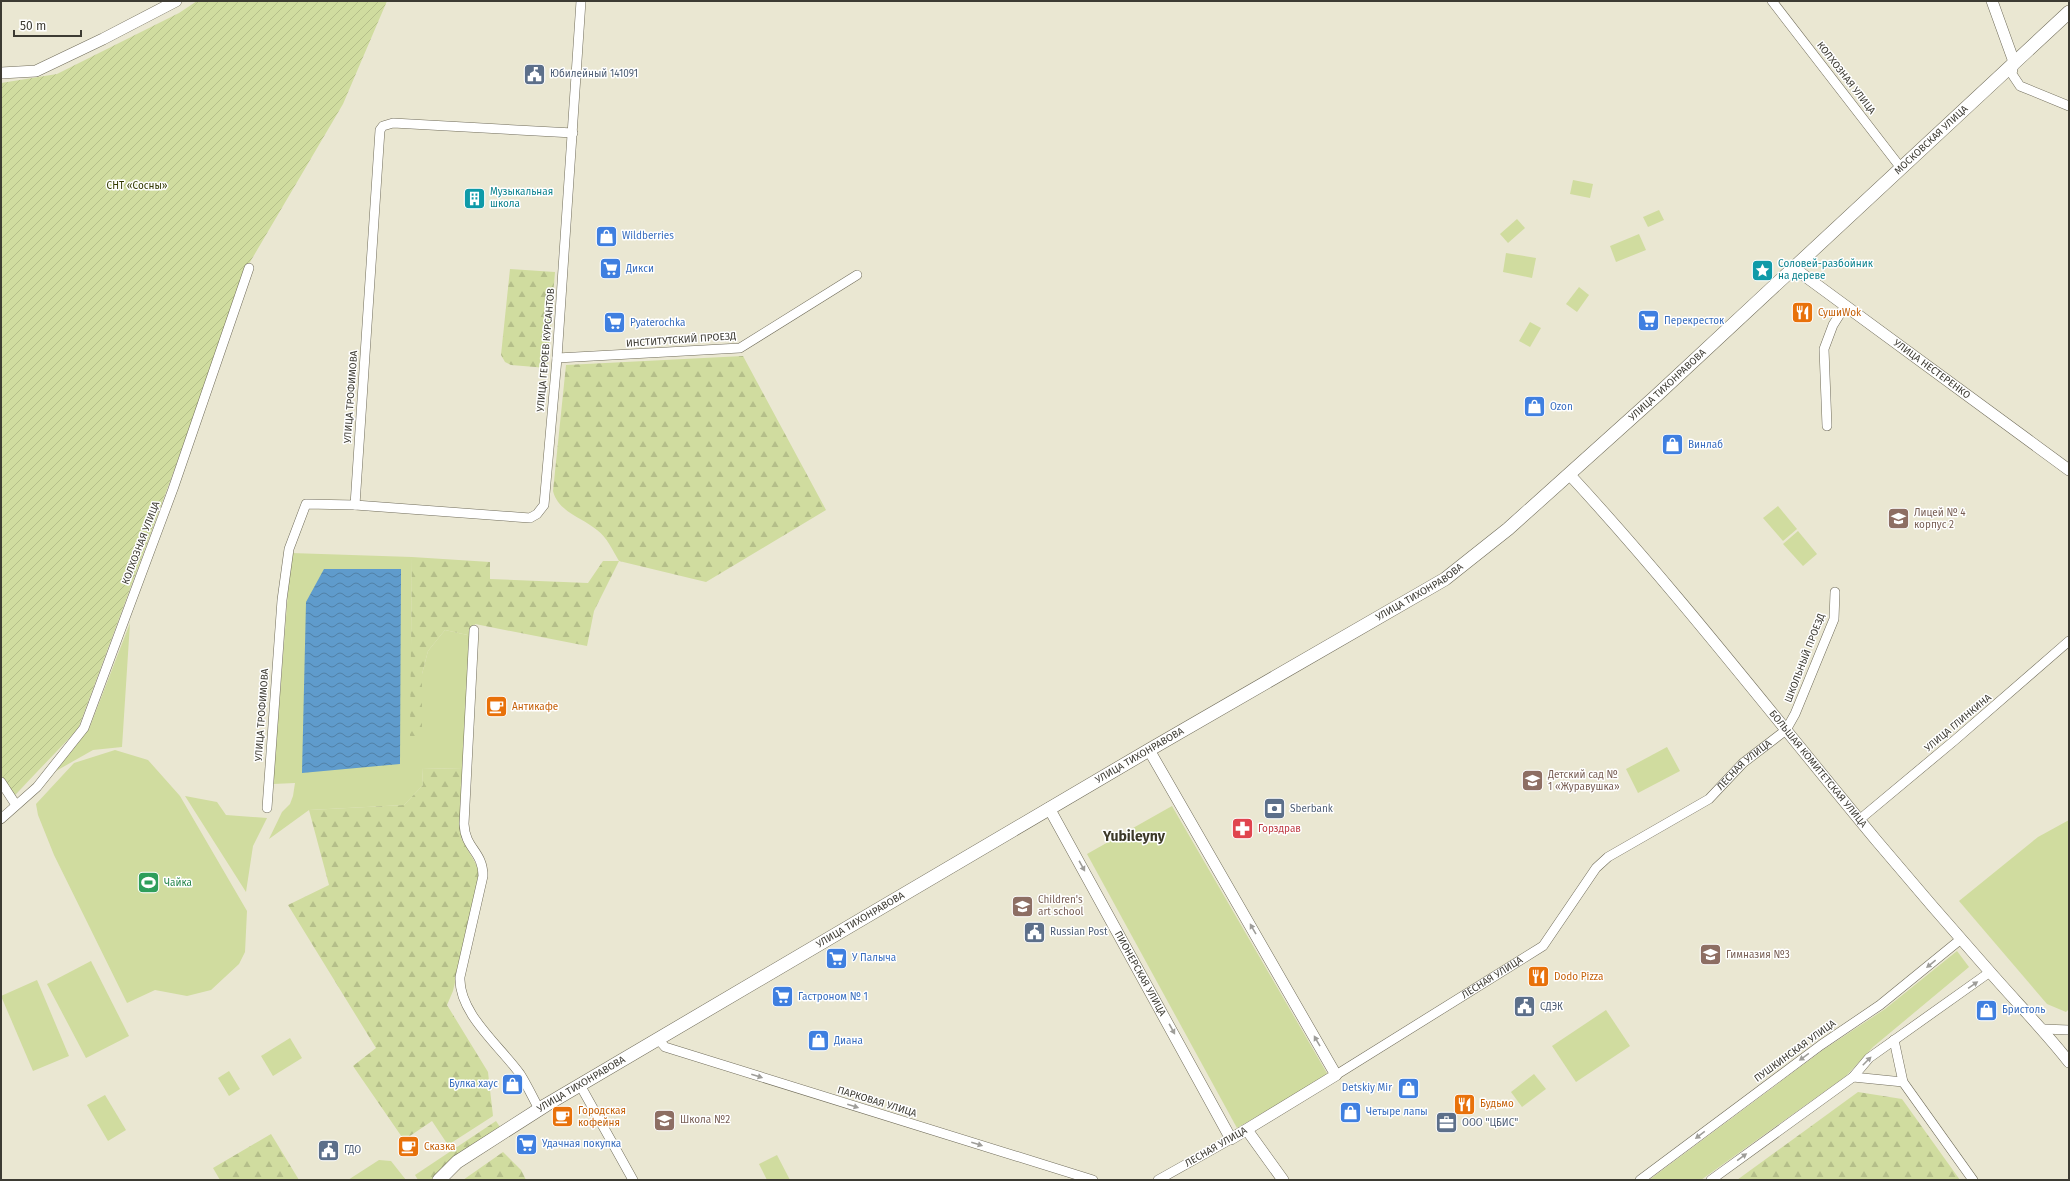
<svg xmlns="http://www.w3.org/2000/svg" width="2070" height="1181" font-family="'Fira Sans',sans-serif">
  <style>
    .green { fill: #d0dc9f }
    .forest { fill: url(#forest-firs) }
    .garden { fill: url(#garden-furrows) }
    .water { fill: url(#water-waves) }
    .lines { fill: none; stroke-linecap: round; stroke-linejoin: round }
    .minor-casing { stroke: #706c5a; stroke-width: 10 }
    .tertiary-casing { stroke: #706c5a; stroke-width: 12 }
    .secondary-casing { stroke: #706c5a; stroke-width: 14 }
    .minor { stroke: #fff; stroke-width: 9 }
    .tertiary { stroke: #fff; stroke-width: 11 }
    .secondary { stroke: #fff; stroke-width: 13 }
    .oneway { fill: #9e9d99 }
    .labels { text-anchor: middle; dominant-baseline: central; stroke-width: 3; stroke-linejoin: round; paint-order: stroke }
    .service-label { font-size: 10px; fill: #4e5e75; stroke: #fff; text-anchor: start }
    .street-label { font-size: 10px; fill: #3d3b33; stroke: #fff }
    .park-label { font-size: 10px; fill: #313800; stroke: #fff }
    .culture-label { font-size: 10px; fill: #0d838f; stroke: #fff; text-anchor: start }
    .shop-label { font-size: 10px; fill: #366cbe; stroke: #fff; text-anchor: start }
    .food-label { font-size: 10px; fill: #c56008; stroke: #fff; text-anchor: start }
    .education-label { font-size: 10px; fill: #785e54; stroke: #fff; text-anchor: start }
    .health-label { font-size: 10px; fill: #be3a42; stroke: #fff; text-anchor: start }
    .leisure-label { font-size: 10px; fill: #27864d; stroke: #fff; text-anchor: start }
    .district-label { font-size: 14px; font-weight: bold; fill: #3c3928; stroke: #fff }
  </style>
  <defs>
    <pattern id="forest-firs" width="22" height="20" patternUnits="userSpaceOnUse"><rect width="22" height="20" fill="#d0dc9f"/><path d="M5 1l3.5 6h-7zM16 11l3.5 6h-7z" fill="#b4be89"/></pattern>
    <pattern id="garden-furrows" width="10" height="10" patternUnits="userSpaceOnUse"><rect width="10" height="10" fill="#d0dc9f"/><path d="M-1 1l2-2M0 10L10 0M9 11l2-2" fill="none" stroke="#b4be89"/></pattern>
    <pattern id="water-waves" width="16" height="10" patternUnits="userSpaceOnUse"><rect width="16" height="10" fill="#5f9bcc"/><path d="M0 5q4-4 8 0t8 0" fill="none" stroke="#5080a6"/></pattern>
  </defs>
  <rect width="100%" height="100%" fill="#eae7d2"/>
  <g class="green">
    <polygon points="1573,180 1593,184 1590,198 1570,194"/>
    <polygon points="1659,210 1664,220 1648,227 1643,217"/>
    <polygon points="1517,219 1525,228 1508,243 1500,234"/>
    <polygon points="1639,234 1646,250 1616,262 1610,246"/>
    <polygon points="1506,253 1536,258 1532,278 1503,272"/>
    <polygon points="1579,287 1589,295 1577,312 1566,304"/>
    <polygon points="1530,322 1541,328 1530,347 1519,341"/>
    <polygon points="1778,506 1797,529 1783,541 1763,518"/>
    <polygon points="1798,531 1817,554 1803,566 1783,544"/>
    <polygon points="291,553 412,557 411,663 422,736 422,674 428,651 445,630 472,636 463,769 422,768 423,785 404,805 309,810 269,839 282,812 290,804 293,796 295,783 273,784"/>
    <polygon points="130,623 122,747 93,750 56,771 89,729"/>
    <polygon points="1667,747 1680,771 1638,793 1626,769"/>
    <polygon points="115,750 148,760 180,796 247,911 245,952 239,964 211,990 187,996 155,990 127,1003 54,855 38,815 36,804 74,763"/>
    <polygon points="185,796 217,802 226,815 267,818 253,846 246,892"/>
    <polygon points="1172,806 1328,1075 1237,1128 1087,854"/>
    <polygon points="2069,820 2069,1009 2066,1012 2047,1004 1959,901 2038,837"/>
    <polygon points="1957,951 1969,967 1873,1047 1846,1076 1701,1180 1649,1180 1823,1050 1885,1009"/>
    <polygon points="91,961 129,1036 86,1058 47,984"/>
    <polygon points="37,980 69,1056 33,1071 1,996"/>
    <polygon points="1606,1010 1630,1046 1576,1082 1552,1046"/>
    <polygon points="290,1038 302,1058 273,1076 261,1056"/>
    <polygon points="229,1071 240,1089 229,1096 218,1078"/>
    <polygon points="1534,1074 1546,1089 1522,1107 1511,1092"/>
    <polygon points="105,1095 126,1130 108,1141 87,1105"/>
    <polygon points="777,1155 790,1180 767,1180 759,1164"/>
    <polygon points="379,1160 391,1161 406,1180 348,1180"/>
  </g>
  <g class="forest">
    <polygon points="510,269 555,272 547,368 511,365 505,362 501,355"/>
    <path d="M 743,356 L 826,510 L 706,582 L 619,561 L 594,611 L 587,646 L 475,624 L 472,636 L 445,630 L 428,651 L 422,674 L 422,736 L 410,736 L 412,557 L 490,562 L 490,579 L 588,583 L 603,561 L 619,561 C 613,551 607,537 597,530 C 583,518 558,512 553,491 L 566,365 Z"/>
    <polygon points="422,768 463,769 461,838 480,871 453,991 447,1005 488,1072 493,1116 448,1145 432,1121 404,1140 353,1066 376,1048 288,905 329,885 309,810 404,805 423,785"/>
    <polygon points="1858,1092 1902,1099 1960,1180 1737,1180"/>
    <polygon points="496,1121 500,1127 452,1159 431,1180 418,1180 415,1175"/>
    <polygon points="271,1134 299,1180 220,1180 213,1168"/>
    <polygon points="503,1152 521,1170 526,1180 463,1180"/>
  </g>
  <polygon class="garden" points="197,1 387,1 343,104 243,274 217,353 169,484 78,729 14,796 1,775 1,83 57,74 179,13"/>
  <polygon class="water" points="324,569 401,569 400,764 302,773 306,602"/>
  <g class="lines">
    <defs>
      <g id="minor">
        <polyline points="1772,1 1901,168"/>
        <polyline points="2014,63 2012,74 2020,86 2069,106"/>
        <polyline points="557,358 740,348 857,275"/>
        <polyline points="1827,426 1824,349 1833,325 1845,306"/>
        <polyline points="355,505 530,518 537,514 544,505 557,358 581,1"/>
        <path d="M 474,630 L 464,824 C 465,849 483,851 483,876 L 460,977 C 458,1013 501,1047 520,1074 C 527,1085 533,1098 539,1109"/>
        <polyline points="1,782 16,805"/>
        <polyline points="267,808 282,600 289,549 306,504 355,505 380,130 383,126 393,123 573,133"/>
        <polyline points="1,819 37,787 84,728 173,489 249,268"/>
        <polyline points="1859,820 1955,740 2069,641"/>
        <polyline points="2043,1029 2069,1030"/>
        <polyline points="658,1039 665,1047 1093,1180"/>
        <polyline points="1894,1040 1903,1082 1973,1180"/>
        <path id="s1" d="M 1336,1075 L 1543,946 L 1596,868 L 1608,857 L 1709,799 L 1743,763 L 1786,730 L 1795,714 L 1834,619 L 1835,592"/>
        <polyline points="1853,1077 1903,1082"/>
        <polyline points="580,1085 633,1180"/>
        <polyline points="1158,1180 1231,1139"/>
        <polyline points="1640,1180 1821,1045 1880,1005 1961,939"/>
        <polyline points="1711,1180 1853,1077 1869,1058 1990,972"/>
      </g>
      <g id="tertiary">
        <polyline points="1992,1 2014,62"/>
        <polyline points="1,73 36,71 103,39 176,1"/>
        <path id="s2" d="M 1794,268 L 2069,470"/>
        <path id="s3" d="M 1569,474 C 1677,591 1774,717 1876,840 C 1913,884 1951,928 1990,972 C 2016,1002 2044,1030 2069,1062"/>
        <path id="s4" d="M 1049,808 L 1231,1139 L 1336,1075 L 1149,750"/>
        <polyline points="1247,1130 1283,1180"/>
      </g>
      <g id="secondary">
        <path id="s5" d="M 439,1180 L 457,1162 L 546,1105 L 1149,750 L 1445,579 L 1508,529 L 1656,396 L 2069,12"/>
      </g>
    </defs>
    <use href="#minor" class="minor-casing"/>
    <use href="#tertiary" class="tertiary-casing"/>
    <use href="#secondary" class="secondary-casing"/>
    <use href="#minor" class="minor"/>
    <use href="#tertiary" class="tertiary"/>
    <use href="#secondary" class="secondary"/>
  </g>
  <defs><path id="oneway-solid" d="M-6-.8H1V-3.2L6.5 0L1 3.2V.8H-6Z"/></defs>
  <g class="oneway">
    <use href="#oneway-solid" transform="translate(1082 866) rotate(61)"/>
    <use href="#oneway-solid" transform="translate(1253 929) rotate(-120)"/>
    <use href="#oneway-solid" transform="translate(1931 964) rotate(141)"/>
    <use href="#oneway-solid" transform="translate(1973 985) rotate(-35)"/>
    <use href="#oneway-solid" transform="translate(1172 1029) rotate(61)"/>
    <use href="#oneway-solid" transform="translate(1317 1041) rotate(-120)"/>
    <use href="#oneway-solid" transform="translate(1804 1057) rotate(144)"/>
    <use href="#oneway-solid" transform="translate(1867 1061) rotate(-45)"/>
    <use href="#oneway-solid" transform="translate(757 1076) rotate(17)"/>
    <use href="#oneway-solid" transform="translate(853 1106) rotate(17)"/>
    <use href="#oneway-solid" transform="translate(1700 1135) rotate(143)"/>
    <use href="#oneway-solid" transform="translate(977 1144) rotate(17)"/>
    <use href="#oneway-solid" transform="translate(1742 1157) rotate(-36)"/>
  </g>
  <defs>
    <symbol id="civic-square" viewBox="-11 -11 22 22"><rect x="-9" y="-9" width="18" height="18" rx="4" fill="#5c6f8a" stroke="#fff"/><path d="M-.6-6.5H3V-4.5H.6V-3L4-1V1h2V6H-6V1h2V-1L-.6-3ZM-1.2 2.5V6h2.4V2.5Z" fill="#fff"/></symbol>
    <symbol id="building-square" viewBox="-11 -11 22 22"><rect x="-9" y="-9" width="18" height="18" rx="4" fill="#0f9aa8" stroke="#fff"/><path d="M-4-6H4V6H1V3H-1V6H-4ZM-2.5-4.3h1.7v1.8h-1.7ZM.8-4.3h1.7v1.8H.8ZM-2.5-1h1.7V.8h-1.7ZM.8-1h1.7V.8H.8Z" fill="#fff"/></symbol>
    <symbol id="shop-square" viewBox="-11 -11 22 22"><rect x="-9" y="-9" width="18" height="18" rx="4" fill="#3f7fe0" stroke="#fff"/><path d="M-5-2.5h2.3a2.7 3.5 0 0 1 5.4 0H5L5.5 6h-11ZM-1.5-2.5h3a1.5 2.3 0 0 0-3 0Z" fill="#fff"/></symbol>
    <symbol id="supermarket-square" viewBox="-11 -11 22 22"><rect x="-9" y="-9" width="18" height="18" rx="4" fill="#3f7fe0" stroke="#fff"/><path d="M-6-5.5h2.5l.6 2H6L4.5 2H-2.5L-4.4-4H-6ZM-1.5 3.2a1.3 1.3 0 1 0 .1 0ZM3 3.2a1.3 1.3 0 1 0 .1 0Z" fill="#fff"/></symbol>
    <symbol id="sight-square" viewBox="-11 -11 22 22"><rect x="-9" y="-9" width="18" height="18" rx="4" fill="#0f9aa8" stroke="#fff"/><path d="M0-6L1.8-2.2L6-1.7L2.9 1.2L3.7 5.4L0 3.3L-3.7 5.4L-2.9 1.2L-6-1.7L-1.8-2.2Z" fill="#fff"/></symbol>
    <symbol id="restaurant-square" viewBox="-11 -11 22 22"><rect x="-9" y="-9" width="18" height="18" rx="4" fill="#e8710a" stroke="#fff"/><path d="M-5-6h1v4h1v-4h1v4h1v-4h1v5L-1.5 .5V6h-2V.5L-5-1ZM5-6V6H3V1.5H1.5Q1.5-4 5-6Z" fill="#fff"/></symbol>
    <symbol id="school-square" viewBox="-11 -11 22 22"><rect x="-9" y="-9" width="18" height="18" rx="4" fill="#8d6e63" stroke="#fff"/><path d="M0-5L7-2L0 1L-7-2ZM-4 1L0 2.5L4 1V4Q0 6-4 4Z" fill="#fff"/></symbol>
    <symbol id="cafe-square" viewBox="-11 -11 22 22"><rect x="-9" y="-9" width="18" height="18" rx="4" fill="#e8710a" stroke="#fff"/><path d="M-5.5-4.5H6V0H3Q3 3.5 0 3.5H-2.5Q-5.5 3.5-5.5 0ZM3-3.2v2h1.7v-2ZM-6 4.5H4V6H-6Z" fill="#fff"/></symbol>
    <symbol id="bank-square" viewBox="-11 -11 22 22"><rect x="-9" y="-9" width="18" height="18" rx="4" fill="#5c6f8a" stroke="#fff"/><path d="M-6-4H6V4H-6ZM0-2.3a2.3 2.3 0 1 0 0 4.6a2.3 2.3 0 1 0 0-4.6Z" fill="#fff"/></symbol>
    <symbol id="pharmacy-square" viewBox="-11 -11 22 22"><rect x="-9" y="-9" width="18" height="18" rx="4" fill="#e0444e" stroke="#fff"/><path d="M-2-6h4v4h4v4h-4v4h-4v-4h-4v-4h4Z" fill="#fff"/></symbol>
    <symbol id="stadium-square" viewBox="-11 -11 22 22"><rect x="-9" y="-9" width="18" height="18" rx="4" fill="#2e9e5b" stroke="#fff"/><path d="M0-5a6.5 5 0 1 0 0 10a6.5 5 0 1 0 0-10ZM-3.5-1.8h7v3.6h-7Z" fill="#fff"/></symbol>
    <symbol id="office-square" viewBox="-11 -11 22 22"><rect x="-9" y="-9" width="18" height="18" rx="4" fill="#5c6f8a" stroke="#fff"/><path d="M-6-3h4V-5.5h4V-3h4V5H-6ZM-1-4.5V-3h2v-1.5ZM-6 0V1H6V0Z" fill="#fff"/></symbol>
  </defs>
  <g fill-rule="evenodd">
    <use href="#civic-square" x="522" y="62" width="25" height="25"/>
    <use href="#building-square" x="462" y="186" width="25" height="25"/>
    <use href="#shop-square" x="594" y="224" width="25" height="25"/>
    <use href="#supermarket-square" x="598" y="256" width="25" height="25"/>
    <use href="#sight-square" x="1750" y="258" width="25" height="25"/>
    <use href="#restaurant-square" x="1790" y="300" width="25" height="25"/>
    <use href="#supermarket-square" x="1636" y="308" width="25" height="25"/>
    <use href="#supermarket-square" x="602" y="310" width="25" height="25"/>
    <use href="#shop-square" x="1522" y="394" width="25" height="25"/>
    <use href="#shop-square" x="1660" y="432" width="25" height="25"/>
    <use href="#school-square" x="1886" y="506" width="25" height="25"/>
    <use href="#cafe-square" x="484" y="694" width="25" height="25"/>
    <use href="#school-square" x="1520" y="768" width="25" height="25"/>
    <use href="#bank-square" x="1262" y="796" width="25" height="25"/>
    <use href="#pharmacy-square" x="1230" y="816" width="25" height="25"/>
    <use href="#stadium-square" x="136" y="870" width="25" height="25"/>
    <use href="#school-square" x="1010" y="894" width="25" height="25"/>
    <use href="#civic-square" x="1022" y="920" width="25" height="25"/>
    <use href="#school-square" x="1698" y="942" width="25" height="25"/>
    <use href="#supermarket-square" x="824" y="946" width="25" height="25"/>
    <use href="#restaurant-square" x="1526" y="964" width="25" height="25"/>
    <use href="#supermarket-square" x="770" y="984" width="25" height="25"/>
    <use href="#civic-square" x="1512" y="994" width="25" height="25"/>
    <use href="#shop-square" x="1974" y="998" width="25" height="25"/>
    <use href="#shop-square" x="806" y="1028" width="25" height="25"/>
    <use href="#shop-square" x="500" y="1072" width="25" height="25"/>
    <use href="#shop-square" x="1396" y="1076" width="25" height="25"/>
    <use href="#restaurant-square" x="1452" y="1092" width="25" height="25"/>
    <use href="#shop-square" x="1338" y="1100" width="25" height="25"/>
    <use href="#cafe-square" x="550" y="1104" width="25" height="25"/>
    <use href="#school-square" x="652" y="1108" width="25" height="25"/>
    <use href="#office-square" x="1434" y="1110" width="25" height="25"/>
    <use href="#supermarket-square" x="514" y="1132" width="25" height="25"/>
    <use href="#cafe-square" x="396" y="1134" width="25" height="25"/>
    <use href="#civic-square" x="316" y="1138" width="25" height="25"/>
  </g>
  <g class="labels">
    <g class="service-label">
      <text x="550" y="74">Юбилейный 141091</text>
      <text x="1290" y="809">Sberbank</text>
      <text x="1050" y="932">Russian Post</text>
      <text x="1540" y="1007">СДЭК</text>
      <text x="1462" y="1123">ООО "ЦБИС"</text>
      <text x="344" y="1150">ГДО</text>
    </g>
    <g class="street-label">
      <text transform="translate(1846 78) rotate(52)">КОЛХОЗНАЯ УЛИЦА</text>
      <text stroke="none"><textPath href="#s5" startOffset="1828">МОСКОВСКАЯ УЛИЦА</textPath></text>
      <text transform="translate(681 340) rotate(-4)">ИНСТИТУТСКИЙ ПРОЕЗД</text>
      <text transform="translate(546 350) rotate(-85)">УЛИЦА ГЕРОЕВ КУРСАНТОВ</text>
      <text stroke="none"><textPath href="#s2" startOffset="171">УЛИЦА НЕСТЕРЕНКО</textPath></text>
      <text stroke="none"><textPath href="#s5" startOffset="1468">УЛИЦА ТИХОНРАВОВА</textPath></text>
      <text transform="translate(351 397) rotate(-86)">УЛИЦА ТРОФИМОВА</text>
      <text transform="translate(141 543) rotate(-69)">КОЛХОЗНАЯ УЛИЦА</text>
      <text stroke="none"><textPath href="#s5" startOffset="1144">УЛИЦА ТИХОНРАВОВА</textPath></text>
      <text transform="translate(1805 658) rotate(-69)">ШКОЛЬНЫЙ ПРОЕЗД</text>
      <text transform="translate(262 715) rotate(-86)">УЛИЦА ТРОФИМОВА</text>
      <text transform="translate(1958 723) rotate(-40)">УЛИЦА ГЛИНКИНА</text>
      <text stroke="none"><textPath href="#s5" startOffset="820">УЛИЦА ТИХОНРАВОВА</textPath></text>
      <text stroke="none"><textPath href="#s1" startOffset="520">ЛЕСНАЯ УЛИЦА</textPath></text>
      <text stroke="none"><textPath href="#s3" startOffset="386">БОЛЬШАЯ КОМИТЕТСКАЯ УЛИЦА</textPath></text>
      <text stroke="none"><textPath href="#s5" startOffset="496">УЛИЦА ТИХОНРАВОВА</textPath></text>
      <text stroke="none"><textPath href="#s4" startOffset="189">ПИОНЕРСКАЯ УЛИЦА</textPath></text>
      <text stroke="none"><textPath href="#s1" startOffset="184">ЛЕСНАЯ УЛИЦА</textPath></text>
      <text transform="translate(1795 1051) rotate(-36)">ПУШКИНСКАЯ УЛИЦА</text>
      <text stroke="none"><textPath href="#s5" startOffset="172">УЛИЦА ТИХОНРАВОВА</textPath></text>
      <text transform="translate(877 1102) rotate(17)">ПАРКОВАЯ УЛИЦА</text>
      <text transform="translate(1216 1147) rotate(-30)">ЛЕСНАЯ УЛИЦА</text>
    </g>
    <g class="park-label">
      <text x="137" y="186">СНТ «Сосны»</text>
    </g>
    <g class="culture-label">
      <text x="490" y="192">Музыкальная<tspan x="490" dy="12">школа</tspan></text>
      <text x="1778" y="264">Соловей-разбойник<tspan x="1778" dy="12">на дереве</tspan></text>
    </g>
    <g class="shop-label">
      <text x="622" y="236">Wildberries</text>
      <text x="626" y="269">Дикси</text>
      <text x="1664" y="321">Перекресток</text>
      <text x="630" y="323">Pyaterochka</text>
      <text x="1550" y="407">Ozon</text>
      <text x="1688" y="445">Винлаб</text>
      <text x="852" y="958">У Палыча</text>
      <text x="798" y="997">Гастроном № 1</text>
      <text x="2002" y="1010">Бристоль</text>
      <text x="834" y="1041">Диана</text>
      <text x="498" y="1084" text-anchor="end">Булка хаус</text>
      <text x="1392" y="1088" text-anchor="end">Detskiy Mir</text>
      <text x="1366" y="1112">Четыре лапы</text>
      <text x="542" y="1144">Удачная покупка</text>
    </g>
    <g class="food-label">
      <text x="1818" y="313">СушиWok</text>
      <text x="512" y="707">Антикафе</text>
      <text x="1554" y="977">Dodo Pizza</text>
      <text x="1480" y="1104">Будьмо</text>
      <text x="578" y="1111">Городская<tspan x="578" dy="12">кофейня</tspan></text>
      <text x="424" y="1147">Сказка</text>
    </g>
    <g class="education-label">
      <text x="1914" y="513">Лицей № 4<tspan x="1914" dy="12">корпус 2</tspan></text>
      <text x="1548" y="775">Детский сад №<tspan x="1548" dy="12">1 «Журавушка»</tspan></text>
      <text x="1038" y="900">Children's<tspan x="1038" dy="12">art school</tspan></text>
      <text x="1726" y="955">Гимназия №3</text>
      <text x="680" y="1120">Школа №2</text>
    </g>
    <g class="health-label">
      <text x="1258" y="829">Горздрав</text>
    </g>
    <g class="leisure-label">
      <text x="164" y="883">Чайка</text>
    </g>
    <g class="district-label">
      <text x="1134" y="836">Yubileyny</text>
    </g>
  </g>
  <rect width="2070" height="1181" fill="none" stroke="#3d3b33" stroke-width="4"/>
  <path d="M14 30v6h67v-6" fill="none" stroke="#3d3b33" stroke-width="2"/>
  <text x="20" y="30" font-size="12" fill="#3d3b33" stroke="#ffffff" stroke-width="3" paint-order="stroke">50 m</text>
</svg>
